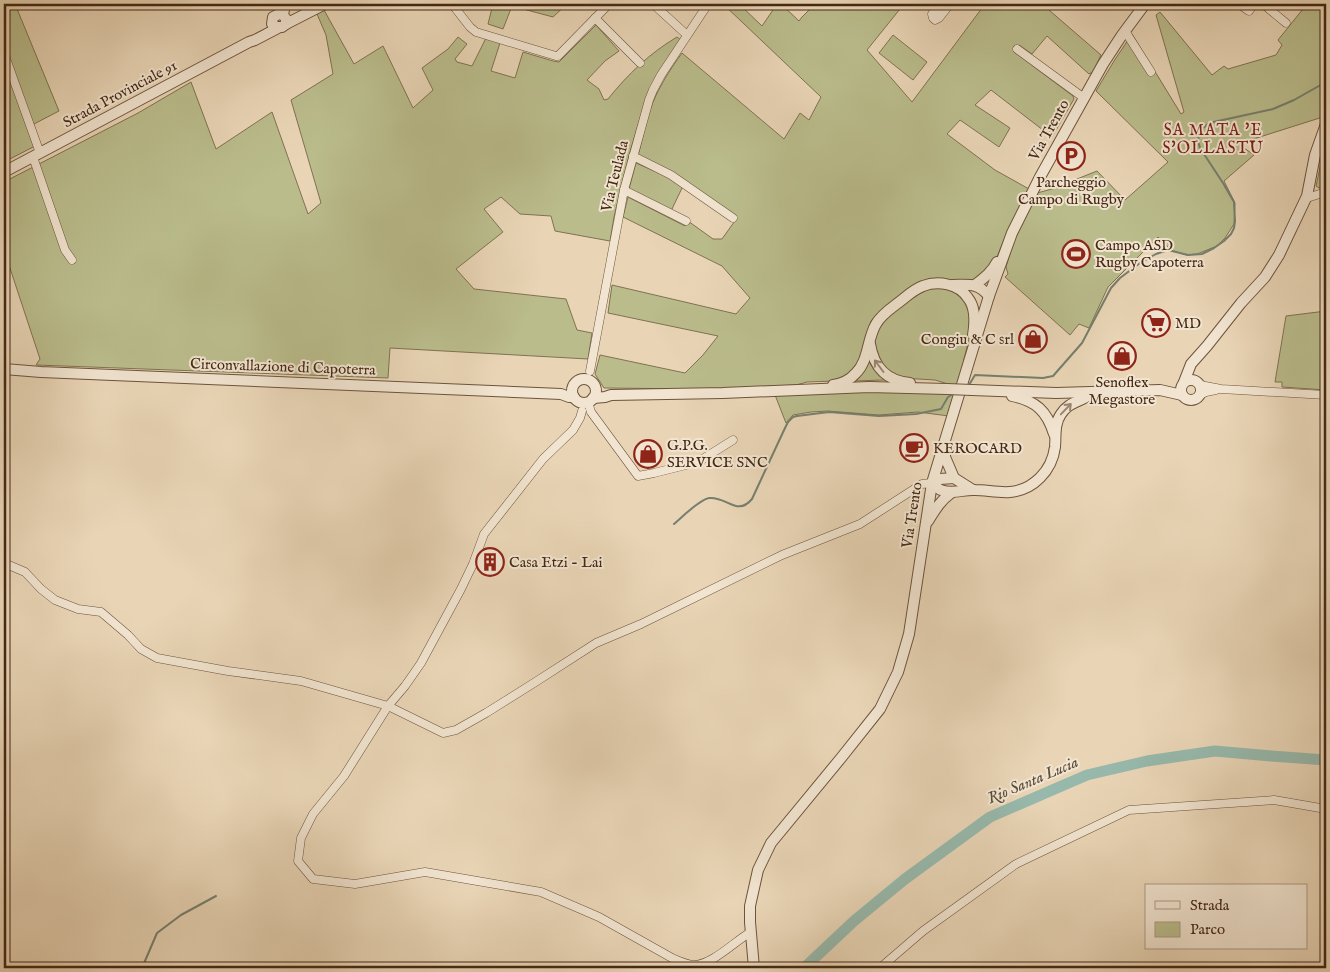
<svg xmlns="http://www.w3.org/2000/svg" width="1330" height="972" font-family="'IM FELL English',serif">
  <style>
    .green { fill: #babc8c; stroke: #807250 }
    .lines { fill: none; stroke-linecap: round; stroke-linejoin: round }
    .stream { stroke: #767f6f; stroke-width: 2 }
    .river { stroke: #97b9ac; stroke-width: 11 }
    .minor-casing { stroke: #6e533c; stroke-width: 9 }
    .tertiary-casing { stroke: #6e533c; stroke-width: 12 }
    .minor { stroke: #f1e4d0; stroke-width: 8 }
    .tertiary { stroke: #f1e4d0; stroke-width: 10 }
    .tertiary-bridge-casing { stroke: #6e533c; stroke-width: 12; stroke-linecap: butt }
    .tertiary-bridge { stroke: #f1e4d0; stroke-width: 10 }
    .oneway { stroke: #9b8672 }
    .labels { text-anchor: middle; dominant-baseline: central; stroke-width: 4; stroke-linejoin: round; paint-order: stroke }
    .street-label { font-size: 15px; fill: #452814; stroke: #f1e4d0 }
    .poi-label { font-size: 15px; fill: #452814; stroke: #f1e4d0; text-anchor: start }
    .neighbourhood-label { font-size: 16px; letter-spacing: 1px; fill: #7a1f14; stroke: #f1e4d0 }
    .water-label { font-size: 16px; font-style: italic; fill: #5a4c3a; stroke: #f1e4d0 }
  </style>
  <rect width="100%" height="100%" fill="#e9d5b6"/>
  <filter id="stains"><feTurbulence type="fractalNoise" baseFrequency=".004" numOctaves="4"/><feColorMatrix values="0 0 0 0 .2 0 0 0 0 .09 0 0 0 0 .02 0 0 0 .5 -.17"/></filter>
  <radialGradient id="worn" r=".72"><stop offset=".6" stop-color="#630" stop-opacity="0"/><stop offset="1" stop-color="#630" stop-opacity=".3"/></radialGradient>
  <g class="green">
    <polygon points="4,4 15,4 59,111 32,125 39,144 4,162"/>
    <polygon points="493,4 567,4 553,17 512,6 503,29 488,24"/>
    <path d="M 723,4 L 739,4 L 762,26 L 777,4 L 781,4 L 799,21 L 802,17 L 815,4 L 894,4 L 897,6 L 899,4 L 904,4 L 867,50 L 912,102 L 985,4 L 1042,4 L 1101,55 L 1093,72 L 1089,74 L 1047,36 L 1032,54 L 1019,45 L 1014,52 L 1073,96 L 1074,99 L 1052,137 L 991,90 L 975,105 L 1010,128 L 999,147 L 960,120 L 947,134 L 995,170 L 1029,189 L 1012,224 L 1007,232 L 995,262 L 977,280 L 967,283 L 938,279 L 879,312 L 871,321 L 868,331 L 865,348 L 854,372 L 835,381 L 807,382 L 796,385 L 704,389 L 604,388 L 595,374 L 600,355 L 685,373 L 703,355 L 718,336 L 608,313 L 612,285 L 736,314 L 750,298 L 722,266 L 623,217 L 628,197 L 685,226 L 688,221 L 713,239 L 722,239 L 737,218 L 678,176 L 638,156 C 642,141 645,125 650,110 C 657,90 669,71 682,53 L 784,139 L 800,113 L 809,120 L 821,97 Z"/>
    <polygon points="1307,4 1316,4 1326,12 1326,116 1244,142 1244,148 1254,155 1224,181 1235,203 1234,224 1225,238 1217,246 1197,254 1186,255 1171,250 1158,237 1108,287 1089,328 1079,324 1070,335 1005,277 1008,274 1006,267 1014,240 1037,193 1052,189 1097,171 1125,200 1168,162 1096,91 1114,61 1132,34 1181,114 1184,112 1156,15 1160,12 1212,75 1224,66 1228,69 1276,55 1282,45 1278,40"/>
    <path d="M 324,10 L 354,64 L 383,46 L 413,108 L 433,90 L 422,68 L 448,49 L 458,37 L 467,44 L 455,59 L 457,62 L 472,66 L 486,38 L 500,43 L 491,71 L 515,78 L 523,52 L 553,61 L 559,62 L 596,25 L 619,51 L 605,61 L 587,80 L 599,89 L 604,100 L 608,99 C 628,74 650,53 677,37 L 681,40 L 656,76 L 647,95 L 629,155 L 614,217 L 610,241 L 555,231 L 551,216 L 520,214 L 501,197 L 484,209 L 503,232 L 456,269 L 474,289 L 566,299 L 577,330 L 592,333 L 588,359 L 390,348 L 388,378 L 36,365 L 40,359 L 4,250 L 4,182 L 138,113 L 191,82 L 216,149 L 272,112 L 308,214 L 321,203 L 291,100 L 333,74 L 326,35 L 317,14 Z"/>
    <polygon points="893,35 927,62 913,80 879,53"/>
    <polygon points="1326,140 1326,185 1319,188 1316,186"/>
    <polygon points="636,163 668,177 683,186 671,211 629,189"/>
    <path d="M 939,287 L 958,292 L 970,305 L 971,331 L 964,359 L 963,369 L 949,416 L 918,412 L 879,415 L 828,411 L 811,412 L 793,415 L 786,423 L 775,395 C 832,392 889,391 946,394 L 948,384 L 935,380 L 902,378 L 893,376 L 878,362 L 874,341 L 876,332 L 889,314 L 919,294 L 929,289 Z"/>
    <polygon points="1326,311 1326,390 1282,387 1282,382 1275,382 1286,316"/>
    <path d="M 869,361 C 873,369 877,375 885,379 L 884,380 L 854,381 Z"/>
  </g>
  <g class="lines">
    <g class="stream">
      <polyline points="969,385 975,375 1043,378 1053,376 1082,343 1111,288 1120,278 1140,263 1156,254 1168,250 1188,255 1202,254 1214,248 1224,241 1231,234 1234,228 1235,221 1234,202 1223,183 1200,148 1198,141 1199,134 1203,128 1209,123 1273,109 1294,100 1326,82"/>
      <path d="M 674,524 C 682,517 699,500 709,498 C 727,496 737,517 752,499 L 785,428 L 788,422 L 793,417 L 797,416 L 829,412 L 879,416 L 916,414 L 941,409 L 948,397 L 953,394"/>
      <polyline points="142,968 157,933 181,915 216,896"/>
    </g>
    <polyline class="river" points="804,968 854,921 905,879 990,817 1087,775 1147,761 1215,751 1271,756 1326,760"/>
    <defs>
      <g id="minor">
        <polyline points="452,4 470,27 476,32 556,56 558,56 609,4"/>
        <polyline points="653,4 687,35"/>
        <polyline points="940,4 932,14 933,18 935,20 939,18 950,4"/>
        <polyline points="1239,4 1249,11 1254,4"/>
        <polyline points="1263,4 1286,23"/>
        <polyline points="595,18 640,63"/>
        <polyline points="1125,31 1151,72"/>
        <polyline points="1017,49 1084,98"/>
        <polyline points="4,53 40,153"/>
        <polyline points="633,156 671,175 733,218"/>
        <polyline points="33,157 65,250 72,260"/>
        <polyline points="624,190 686,221"/>
        <polyline points="1307,196 1310,197 1326,192"/>
        <polyline points="590,371 624,190 649,100 653,90 661,75 708,4"/>
        <polyline points="1200,385 1221,389 1326,395"/>
        <polyline points="1200,395 1206,392 1216,390"/>
        <polyline points="588,402 591,412 638,476 654,473 698,462 733,440"/>
        <path d="M 582,411 L 580,418 L 573,430 L 543,459 L 484,534 L 473,564 L 461,589 L 421,663 L 405,686 L 388,706 L 344,776 L 313,814 L 301,838 L 298,861 L 313,879 L 355,884 L 425,872 L 541,892 L 599,917 L 672,958 C 679,961 687,965 695,965 C 713,964 735,941 751,932"/>
        <polyline points="4,563 25,572 41,589 55,600 78,609 101,612 128,635 141,649 157,658 228,671 301,681 388,706 443,733 456,730 486,713 537,681 596,643 641,624 782,555 860,524 922,484 932,483"/>
        <polyline points="880,968 923,931 1016,864 1129,810 1274,800 1326,809"/>
      </g>
      <g id="tertiary">
        <polyline points="283,15 279,14 273,17 272,24 275,27 282,27 286,24 286,19 283,15 285,4"/>
        <polyline points="286,24 325,4"/>
        <polyline points="4,172 249,42 255,40 278,28"/>
        <path d="M 952,285 C 969,285 977,282 989,296"/>
        <path d="M 975,285 C 984,278 992,272 997,262"/>
        <path d="M 870,344 C 874,367 886,381 910,383"/>
        <polyline points="4,369 41,372 561,394 569,397 574,397"/>
        <circle cx="584" cy="391" r="12"/>
        <circle cx="1191" cy="390" r="10"/>
        <polyline points="1184,382 1191,364 1207,346 1241,303 1265,277 1279,255 1307,196 1315,155 1326,124"/>
        <path d="M 833,385 C 841,384 850,380 856,373 C 869,360 867,339 876,324 C 881,315 890,309 898,303 C 906,297 914,289 923,286 C 938,280 959,284 968,298 C 976,308 975,323 973,335"/>
        <polyline points="972,390 1056,393 1160,390 1182,395"/>
        <path d="M 1012,396 C 1036,401 1047,411 1054,434"/>
        <polyline points="593,398 605,397 611,395 723,393 869,387 947,389"/>
        <polyline points="945,448 945,457 954,478 973,490"/>
        <path d="M 932,483 C 935,485 938,489 941,490 C 952,495 964,489 975,490 C 986,490 998,493 1010,492 C 1033,490 1052,471 1055,447 C 1056,436 1054,424 1061,414 C 1069,401 1082,402 1092,393"/>
        <polyline points="932,483 940,479 954,478"/>
        <path d="M 928,521 C 935,510 940,501 951,493"/>
        <polyline points="754,968 750,922 750,906 758,870 771,843 841,758 880,709 898,672 909,634 932,483 989,296 1012,233 1040,177 1103,64 1122,35 1145,4"/>
      </g>
    </defs>
    <use href="#minor" class="minor-casing"/>
    <use href="#tertiary" class="tertiary-casing"/>
    <use href="#minor" class="minor"/>
    <use href="#tertiary" class="tertiary"/>
    <defs>
      <polyline id="tertiary-bridge" points="947,389 972,390"/>
    </defs>
    <use href="#tertiary-bridge" class="tertiary-bridge-casing"/>
    <use href="#tertiary-bridge" class="tertiary-bridge"/>
  </g>
  <defs><path id="oneway-shaft" d="M-6 0H5M1.5-3L5.5 0L1.5 3" fill="none" stroke-width="1.6" stroke-linecap="round" stroke-linejoin="round" transform="scale(1.25)"/></defs>
  <g class="oneway">
    <use href="#oneway-shaft" transform="translate(879 366) rotate(-127)"/>
    <use href="#oneway-shaft" transform="translate(1066 409) rotate(-46)"/>
  </g>
  <defs>
    <symbol id="parking-ring" viewBox="-11 -11 22 22"><circle r="9.5" fill="#f1e4d0" stroke="#8f2418" stroke-width="1.5"/><path d="M-3.5-5.5H1a3.5 3.5 0 0 1 0 7H-1V5.5H-3.5ZM-1-3.4V-.6H.8a1.4 1.4 0 0 0 0-2.8Z" fill="#8f2418"/></symbol>
    <symbol id="stadium-ring" viewBox="-11 -11 22 22"><circle r="9.5" fill="#f1e4d0" stroke="#8f2418" stroke-width="1.5"/><path d="M0-5a6.5 5 0 1 0 0 10a6.5 5 0 1 0 0-10ZM-3.5-1.8h7v3.6h-7Z" fill="#8f2418"/></symbol>
    <symbol id="supermarket-ring" viewBox="-11 -11 22 22"><circle r="9.5" fill="#f1e4d0" stroke="#8f2418" stroke-width="1.5"/><path d="M-6-5.5h2.5l.6 2H6L4.5 2H-2.5L-4.4-4H-6ZM-1.5 3.2a1.3 1.3 0 1 0 .1 0ZM3 3.2a1.3 1.3 0 1 0 .1 0Z" fill="#8f2418"/></symbol>
    <symbol id="shop-ring" viewBox="-11 -11 22 22"><circle r="9.5" fill="#f1e4d0" stroke="#8f2418" stroke-width="1.5"/><path d="M-5-2.5h2.3a2.7 3.5 0 0 1 5.4 0H5L5.5 6h-11ZM-1.5-2.5h3a1.5 2.3 0 0 0-3 0Z" fill="#8f2418"/></symbol>
    <symbol id="cafe-ring" viewBox="-11 -11 22 22"><circle r="9.5" fill="#f1e4d0" stroke="#8f2418" stroke-width="1.5"/><path d="M-5.5-4.5H6V0H3Q3 3.5 0 3.5H-2.5Q-5.5 3.5-5.5 0ZM3-3.2v2h1.7v-2ZM-6 4.5H4V6H-6Z" fill="#8f2418"/></symbol>
    <symbol id="building-ring" viewBox="-11 -11 22 22"><circle r="9.5" fill="#f1e4d0" stroke="#8f2418" stroke-width="1.5"/><path d="M-4-6H4V6H1V3H-1V6H-4ZM-2.5-4.3h1.7v1.8h-1.7ZM.8-4.3h1.7v1.8H.8ZM-2.5-1h1.7V.8h-1.7ZM.8-1h1.7V.8H.8Z" fill="#8f2418"/></symbol>
  </defs>
  <g fill-rule="evenodd">
    <use href="#parking-ring" x="1055" y="140" width="32" height="32"/>
    <use href="#stadium-ring" x="1060" y="238" width="32" height="32"/>
    <use href="#supermarket-ring" x="1140" y="307" width="32" height="32"/>
    <use href="#shop-ring" x="1017" y="323" width="32" height="32"/>
    <use href="#shop-ring" x="1106" y="340" width="32" height="32"/>
    <use href="#cafe-ring" x="898" y="432" width="32" height="32"/>
    <use href="#shop-ring" x="632" y="438" width="32" height="32"/>
    <use href="#building-ring" x="474" y="546" width="32" height="32"/>
  </g>
  <g class="labels">
    <g class="street-label">
      <text transform="translate(120 94) rotate(-28)">Strada Provinciale 91</text>
      <text transform="translate(1049 130) rotate(-61)">Via Trento</text>
      <text transform="translate(615 176) rotate(-76)">Via Teulada</text>
      <text transform="translate(283 367) rotate(2)">Circonvallazione di Capoterra</text>
      <text transform="translate(912 515) rotate(-81)">Via Trento</text>
    </g>
    <g class="poi-label">
      <text x="1071" y="182" text-anchor="middle">Parcheggio<tspan x="1071" dy="17">Campo di Rugby</tspan></text>
      <text x="1095" y="245">Campo ASD<tspan x="1095" dy="17">Rugby Capoterra</tspan></text>
      <text x="1175" y="323">MD</text>
      <text x="1014" y="339" text-anchor="end">Congiu &amp; C srl</text>
      <text x="1122" y="382" text-anchor="middle">Senoflex<tspan x="1122" dy="17">Megastore</tspan></text>
      <text x="667" y="445">G.P.G.<tspan x="667" dy="17">SERVICE SNC</tspan></text>
      <text x="933" y="448">KEROCARD</text>
      <text x="509" y="562">Casa Etzi - Lai</text>
    </g>
    <g class="neighbourhood-label">
      <text x="1213" y="131">SA MATA 'E<tspan x="1213" dy="18">S'OLLASTU</tspan></text>
    </g>
    <g class="water-label">
      <text transform="translate(1033 781) rotate(-23)">Rio Santa Lucia</text>
    </g>
  </g>
  <rect width="1330" height="972" fill="none" stroke="#e9d5b6" stroke-width="20"/>
  <rect x="5" y="5" width="1320" height="962" fill="none" stroke="#452814" stroke-width="2.5"/>
  <rect x="10" y="10" width="1310" height="952" fill="none" stroke="#452814"/>
  <rect x="1145" y="884" width="162" height="65" fill="#f1e4d0" stroke="#ac9985"/>
  <rect x="1155" y="901" width="25" height="8" fill="#f1e4d0" stroke="#ac9985"/>
  <text x="1190" y="910" font-size="15" fill="#452814">Strada</text>
  <rect x="1155" y="922" width="25" height="15" fill="#babc8c" stroke="#ac9985"/>
  <text x="1190" y="934" font-size="15" fill="#452814">Parco</text>
  <rect width="100%" height="100%" filter="url(#stains)"/>
  <rect width="100%" height="100%" fill="url(#worn)"/>
</svg>
